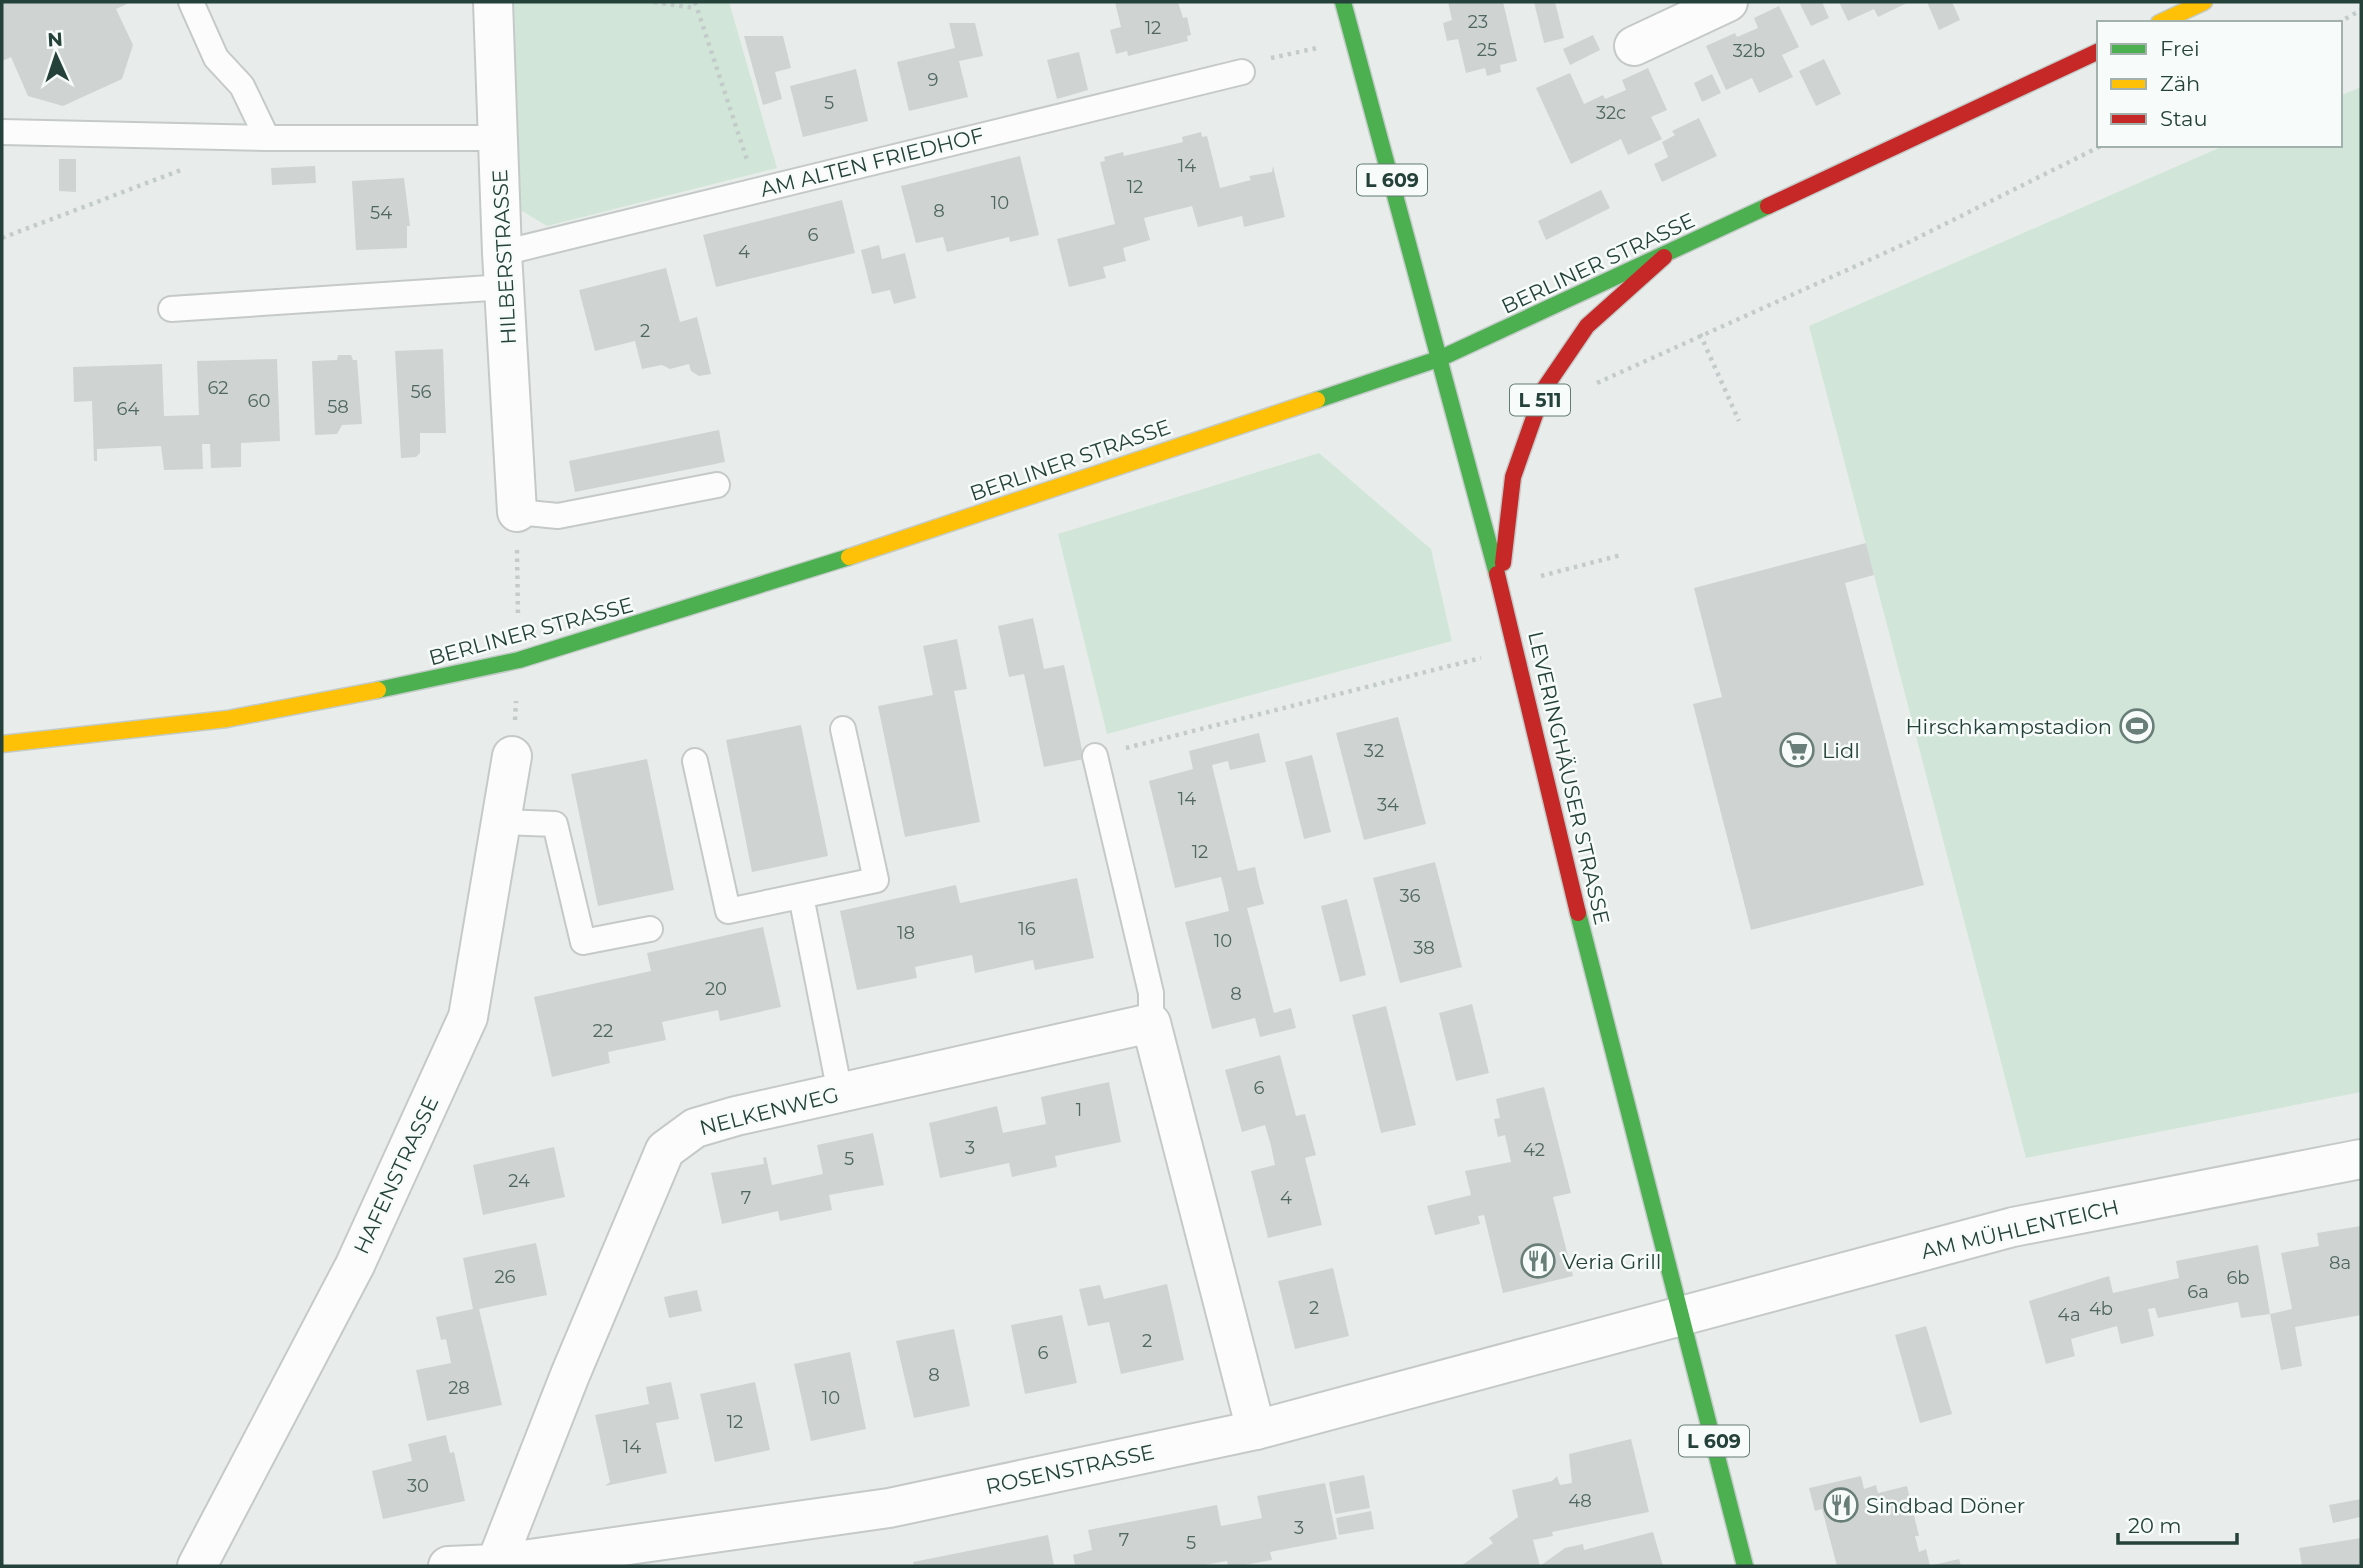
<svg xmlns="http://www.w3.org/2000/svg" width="2363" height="1568" font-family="Montserrat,sans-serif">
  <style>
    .green { fill: #d1e6d8 }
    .building { fill: #cfd4d2 }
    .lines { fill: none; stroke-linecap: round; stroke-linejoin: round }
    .lane-casing { stroke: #c5cac8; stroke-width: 28 }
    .street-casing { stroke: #c5cac8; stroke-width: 42 }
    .fast-casing { stroke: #c3cbc8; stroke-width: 19 }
    .slow-casing { stroke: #c3cbc8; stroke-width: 19 }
    .jam-casing { stroke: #c3cbc8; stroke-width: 19 }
    .path { stroke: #c3ccca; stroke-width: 4.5; stroke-dasharray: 3.5 5; stroke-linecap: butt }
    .lane { stroke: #fcfcfc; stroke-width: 24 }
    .street { stroke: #fcfcfc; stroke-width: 38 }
    .fast { stroke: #4caf50; stroke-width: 16 }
    .slow { stroke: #ffc107; stroke-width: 16 }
    .jam { stroke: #c62828; stroke-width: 16 }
    .labels { text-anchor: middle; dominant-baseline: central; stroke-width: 5; stroke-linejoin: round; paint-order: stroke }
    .number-label { font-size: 18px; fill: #506761 }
    .shield { fill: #f7fbf9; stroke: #637a73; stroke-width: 2 }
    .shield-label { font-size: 19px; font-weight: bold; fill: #24423a }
    .street-label { font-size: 21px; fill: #24423a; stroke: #f7fbf9 }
    .poi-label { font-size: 21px; fill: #24423a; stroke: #f7fbf9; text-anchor: start }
  </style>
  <rect width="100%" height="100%" fill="#e8edeb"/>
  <g class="green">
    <polygon points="504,2 729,2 777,168 547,226 517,208"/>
    <polygon points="2361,87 2361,1092 2026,1158 1809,326 2226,145 2340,145 2340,96"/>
    <polygon points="1319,453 1431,549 1452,641 1107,734 1058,534"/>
  </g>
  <g class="building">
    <polygon points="2,2 131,2 116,9 133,45 122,79 63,106 28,96 11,57 2,61"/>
    <polygon points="1115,2 1178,2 1183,18 1187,17 1191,35 1187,36 1188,41 1128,56 1127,51 1116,54 1110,30 1121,27"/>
    <polygon points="1448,2 1503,2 1517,61 1500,65 1501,72 1487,76 1485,68 1466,73 1458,39 1447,41 1443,23 1452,20"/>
    <polygon points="1534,2 1555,2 1564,38 1544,43"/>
    <polygon points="1799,2 1822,2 1829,18 1811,26"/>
    <polygon points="1839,2 1909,2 1878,17 1874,9 1848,21"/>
    <polygon points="1927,2 1952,2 1960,20 1939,30"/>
    <polygon points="1779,6 1799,47 1782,55 1793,77 1759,93 1752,78 1726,90 1706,46 1735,33 1737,37 1758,28 1754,18"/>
    <polygon points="949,23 975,23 983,56 959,61 968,97 909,111 897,62 955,48"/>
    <polygon points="1593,35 1600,50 1570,65 1563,49"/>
    <polygon points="744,36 783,36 791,68 775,72 782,99 763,105"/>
    <polygon points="1079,52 1088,90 1057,99 1047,60"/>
    <polygon points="1824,59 1841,94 1816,106 1799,71"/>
    <polygon points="1648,68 1667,110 1651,117 1662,139 1628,155 1621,139 1571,164 1536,88 1570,73 1584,104 1603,95 1605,99 1626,90 1622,80"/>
    <polygon points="856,69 868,121 803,137 790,86"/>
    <polygon points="1712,74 1721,93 1702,102 1694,83"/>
    <polygon points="1699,118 1717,156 1662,182 1654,164 1668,157 1662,142 1675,135 1672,131"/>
    <polygon points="1201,132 1202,137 1207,136 1220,188 1251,180 1249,176 1272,172 1273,166 1285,217 1244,227 1242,216 1198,227 1192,206 1144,218 1150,240 1123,248 1126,261 1103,267 1106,278 1069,287 1057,239 1115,224 1100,162 1105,161 1104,157 1123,152 1124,156 1183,142 1182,137"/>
    <polygon points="1020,156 1039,235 1010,242 1009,237 947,252 943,237 916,243 901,186"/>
    <polygon points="59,159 76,159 76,192 59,191"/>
    <polygon points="315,166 316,183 272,185 271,168"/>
    <polygon points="404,178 410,226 407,226 407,248 356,250 352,181"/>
    <polygon points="1601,190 1610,208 1546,240 1538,221"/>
    <polygon points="842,200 855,253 716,287 703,235"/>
    <polygon points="879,245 882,259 905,253 916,298 894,304 890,290 872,294 861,250"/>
    <polygon points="666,268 680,322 697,317 711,374 699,376 691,371 689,364 670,369 662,365 642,369 635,341 595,351 579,290"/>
    <polygon points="443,349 446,433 420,433 420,453 416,457 401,458 395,351"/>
    <polygon points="338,355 351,355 353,360 357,360 362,424 342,425 337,434 315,435 312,361 337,360"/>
    <polygon points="277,359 280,441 241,443 241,467 211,468 210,444 202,444 203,469 164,470 161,446 97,449 97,461 94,461 92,401 74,402 73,367 162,364 164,416 199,415 197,361"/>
    <polygon points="719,430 725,462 575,492 569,461"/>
    <polygon points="1866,543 1874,575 1845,583 1924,885 1751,930 1693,704 1722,697 1694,588"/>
    <polygon points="1033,618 1044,669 1064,665 1084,759 1044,767 1024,674 1009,677 998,626"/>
    <polygon points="957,639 967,689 954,691 980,822 905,837 878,706 933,695 923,646"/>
    <polygon points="1398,717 1426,824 1364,840 1336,733"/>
    <polygon points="801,725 828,856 752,872 726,740"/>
    <polygon points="1259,733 1266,762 1230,770 1228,761 1212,765 1238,871 1255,867 1259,885 1264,904 1247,908 1274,1013 1291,1008 1296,1028 1260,1037 1255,1018 1212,1029 1185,922 1229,911 1225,893 1221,877 1175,888 1149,781 1193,769 1189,751"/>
    <polygon points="1312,755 1331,832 1304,839 1285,762"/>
    <polygon points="647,759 674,890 598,906 571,774"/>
    <polygon points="1435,862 1462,967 1400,983 1373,878"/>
    <polygon points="1077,878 1094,958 1035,970 1033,960 975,973 972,955 915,967 917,978 857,990 840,911 956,885 960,903"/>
    <polygon points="1347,899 1366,975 1340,982 1321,906"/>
    <polygon points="763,927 781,1007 720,1021 718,1010 662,1022 666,1040 608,1052 610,1063 552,1077 534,997 651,971 647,953"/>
    <polygon points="1472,1004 1489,1073 1456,1081 1439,1013"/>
    <polygon points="1386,1006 1416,1125 1381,1133 1352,1015"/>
    <polygon points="1280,1055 1296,1116 1305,1114 1316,1155 1305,1158 1322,1225 1268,1238 1251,1171 1275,1165 1271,1146 1265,1125 1242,1132 1225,1070"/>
    <polygon points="1109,1082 1121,1142 1055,1156 1057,1167 1012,1177 1009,1163 940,1178 929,1123 997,1106 1003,1133 1046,1124 1041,1097"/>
    <polygon points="1544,1087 1571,1193 1553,1197 1573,1276 1503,1293 1484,1215 1478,1216 1480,1224 1435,1235 1427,1206 1471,1195 1465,1171 1511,1162 1505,1135 1498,1137 1494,1119 1500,1118 1496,1099"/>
    <polygon points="873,1133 884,1185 829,1195 832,1210 780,1221 778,1211 722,1224 711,1173 764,1164 763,1158 766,1157 772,1185 823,1174 817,1145"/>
    <polygon points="554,1147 565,1197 483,1215 473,1165"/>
    <polygon points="2361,1226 2361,1315 2295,1327 2302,1366 2281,1370 2270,1314 2292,1309 2281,1253 2319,1246 2317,1233"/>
    <polygon points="536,1243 547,1295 479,1309 502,1405 427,1421 416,1370 451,1363 446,1339 441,1340 436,1317 473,1309 463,1258"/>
    <polygon points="2258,1245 2270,1314 2241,1318 2238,1302 2158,1318 2155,1308 2148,1309 2154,1336 2121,1344 2117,1326 2071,1339 2075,1356 2046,1364 2029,1301 2109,1276 2113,1293 2179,1278 2176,1261"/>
    <polygon points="1333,1268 1349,1336 1295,1349 1278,1281"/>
    <polygon points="1167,1284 1184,1360 1121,1374 1109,1322 1088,1326 1079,1289 1100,1285 1104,1299"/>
    <polygon points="697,1290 702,1311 669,1318 664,1297"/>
    <polygon points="1062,1315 1077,1383 1025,1394 1011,1325"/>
    <polygon points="1926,1326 1952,1414 1920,1423 1895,1335"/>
    <polygon points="954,1329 970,1406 914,1418 896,1341"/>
    <polygon points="850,1352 866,1429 811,1441 794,1364"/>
    <polygon points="671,1382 679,1419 656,1423 667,1473 605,1486 610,1482 595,1415 649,1404 646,1387"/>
    <polygon points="755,1382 770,1450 715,1462 700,1394"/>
    <polygon points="446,1435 450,1453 454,1452 465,1501 383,1519 372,1471 412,1461 408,1444"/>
    <polygon points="1631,1439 1649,1512 1552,1532 1553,1536 1533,1540 1540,1566 1565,1548 1583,1544 1584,1550 1653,1532 1663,1566 1461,1566 1493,1543 1489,1538 1518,1517 1512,1490 1552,1481 1557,1476 1560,1485 1572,1483 1569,1454"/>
    <polygon points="1364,1475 1370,1508 1335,1514 1329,1482"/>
    <polygon points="1861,1476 1864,1489 1876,1485 1878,1493 1907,1486 1919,1536 1915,1536 1919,1552 1926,1549 1930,1566 1837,1566 1822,1509 1815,1511 1809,1488"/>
    <polygon points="1325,1483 1337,1539 1270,1552 1272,1560 1239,1566 1228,1566 1227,1561 1199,1566 1075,1566 1073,1555 1092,1550 1088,1530 1217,1505 1221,1526 1242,1522 1262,1518 1257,1496"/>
    <polygon points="2361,1499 2361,1517 2333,1523 2329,1505"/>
    <polygon points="1371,1511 1374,1529 1339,1535 1336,1518"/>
    <polygon points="1048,1535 1054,1566 914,1566 913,1562"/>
    <polygon points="2361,1538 2361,1566 2302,1566 2299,1548"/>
    <polygon points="1959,1559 1961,1566 1933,1566 1933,1565"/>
  </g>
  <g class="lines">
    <defs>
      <g id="lane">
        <polyline points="191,2 216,58 242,86 267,138"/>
        <polyline points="2,132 267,138 499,138"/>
        <polyline points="502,253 1242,72"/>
        <polyline points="171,309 505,287"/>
        <polyline points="517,512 558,516 717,485"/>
        <polyline points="1095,756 1151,993 1151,1023"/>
        <polyline points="695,761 728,911 876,880 843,729"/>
        <polyline points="501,822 555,824 583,942 650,929"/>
        <polyline points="801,896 840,1093"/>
      </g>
      <g id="street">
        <polyline points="493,2 502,253 517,512"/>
        <polyline points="1634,46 1728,2"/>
        <polyline points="197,1566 355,1265 468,1017 512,756"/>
        <polyline points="448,1566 495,1564 889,1508 1256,1430 2013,1227 2361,1159"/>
        <polyline points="495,1566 570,1375 665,1150 695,1128 736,1116 1151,1023 1256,1430"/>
      </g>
      <g id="fast">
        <polyline points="1343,2 1497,574"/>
        <polyline points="1317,400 1441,358 1768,206"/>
        <polyline points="378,690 519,660 849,557"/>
        <polyline points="1578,913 1745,1566"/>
      </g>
      <g id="slow">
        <polyline points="2159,23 2204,2"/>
        <polyline points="849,557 1317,400"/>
        <polyline points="2,744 227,719 378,690"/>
      </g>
      <g id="jam">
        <polyline points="1768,206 2099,51"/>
        <polyline points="1503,563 1513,477 1544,389 1587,326 1664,257"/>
        <polyline points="1497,574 1578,913"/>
      </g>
    </defs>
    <use href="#lane" class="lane-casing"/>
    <use href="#street" class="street-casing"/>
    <use href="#fast" class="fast-casing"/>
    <use href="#slow" class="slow-casing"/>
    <use href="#jam" class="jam-casing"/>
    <g class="path">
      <polyline points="654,2 695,8"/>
      <polyline points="695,2 747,160"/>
      <polyline points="2338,23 2361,10"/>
      <polyline points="1271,58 1317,48"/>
      <polyline points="2,238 181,170"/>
      <polyline points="1700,334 1739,421"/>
      <polyline points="1597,383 1909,242 2103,145"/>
      <polyline points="517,550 518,618"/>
      <polyline points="1541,576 1621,555"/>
      <polyline points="515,720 516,701"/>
      <polyline points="1126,748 1481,658"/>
    </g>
    <use href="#lane" class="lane"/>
    <use href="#street" class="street"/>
    <use href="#fast" class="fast"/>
    <use href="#slow" class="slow"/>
    <use href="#jam" class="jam"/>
  </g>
  <defs>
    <symbol id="stadium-ring" viewBox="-11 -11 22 22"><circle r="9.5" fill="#f7fbf9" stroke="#697e78" stroke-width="1.5"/><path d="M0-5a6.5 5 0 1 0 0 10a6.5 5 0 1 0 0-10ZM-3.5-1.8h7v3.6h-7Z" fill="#697e78"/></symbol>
    <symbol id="supermarket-ring" viewBox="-11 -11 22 22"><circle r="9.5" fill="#f7fbf9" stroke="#697e78" stroke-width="1.5"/><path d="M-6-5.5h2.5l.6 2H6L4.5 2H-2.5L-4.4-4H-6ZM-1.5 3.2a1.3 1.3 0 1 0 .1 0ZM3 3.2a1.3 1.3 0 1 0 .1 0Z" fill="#697e78"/></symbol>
    <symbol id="restaurant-ring" viewBox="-11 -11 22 22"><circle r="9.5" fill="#f7fbf9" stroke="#697e78" stroke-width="1.5"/><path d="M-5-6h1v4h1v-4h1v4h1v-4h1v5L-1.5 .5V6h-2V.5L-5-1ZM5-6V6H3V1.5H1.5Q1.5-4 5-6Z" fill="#697e78"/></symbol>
  </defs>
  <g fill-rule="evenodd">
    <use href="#stadium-ring" x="2118" y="707" width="38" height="38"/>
    <use href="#supermarket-ring" x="1778" y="731" width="38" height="38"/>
    <use href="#restaurant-ring" x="1519" y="1242" width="38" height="38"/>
    <use href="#restaurant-ring" x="1822" y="1486" width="38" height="38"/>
  </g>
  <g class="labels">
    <g class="number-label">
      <text x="1478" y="22">23</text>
      <text x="1153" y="28">12</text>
      <text x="1487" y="50">25</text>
      <text x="1749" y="51">32b</text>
      <text x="933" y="80">9</text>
      <text x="829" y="103">5</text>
      <text x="1611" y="113">32c</text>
      <text x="1187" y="166">14</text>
      <text x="1135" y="187">12</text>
      <text x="1000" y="203">10</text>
      <text x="939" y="211">8</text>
      <text x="381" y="213">54</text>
      <text x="813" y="235">6</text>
      <text x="744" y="252">4</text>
      <text x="645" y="331">2</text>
      <text x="218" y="388">62</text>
      <text x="421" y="392">56</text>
      <text x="259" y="401">60</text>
      <text x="338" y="407">58</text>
      <text x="128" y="409">64</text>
      <text x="1374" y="751">32</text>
      <text x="1187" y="799">14</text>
      <text x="1388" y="805">34</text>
      <text x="1200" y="852">12</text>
      <text x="1410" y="896">36</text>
      <text x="1027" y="929">16</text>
      <text x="906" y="933">18</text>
      <text x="1223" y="941">10</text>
      <text x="1424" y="948">38</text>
      <text x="716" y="989">20</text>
      <text x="1236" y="994">8</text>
      <text x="603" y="1031">22</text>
      <text x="1259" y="1088">6</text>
      <text x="1079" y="1110">1</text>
      <text x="970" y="1148">3</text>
      <text x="1534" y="1150">42</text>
      <text x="849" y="1159">5</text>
      <text x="519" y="1181">24</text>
      <text x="746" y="1198">7</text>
      <text x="1286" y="1198">4</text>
      <text x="2340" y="1263">8a</text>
      <text x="505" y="1277">26</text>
      <text x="2238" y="1278">6b</text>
      <text x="2198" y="1292">6a</text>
      <text x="1314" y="1308">2</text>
      <text x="2101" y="1309">4b</text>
      <text x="2069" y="1315">4a</text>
      <text x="1147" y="1341">2</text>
      <text x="1043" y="1353">6</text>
      <text x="934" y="1375">8</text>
      <text x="459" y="1388">28</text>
      <text x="831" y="1398">10</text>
      <text x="735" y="1422">12</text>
      <text x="632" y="1447">14</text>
      <text x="418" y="1486">30</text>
      <text x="1580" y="1501">48</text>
      <text x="1299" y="1528">3</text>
      <text x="1124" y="1540">7</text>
      <text x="1191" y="1543">5</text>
    </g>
    <g class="shield">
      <rect x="1357" y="164.5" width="70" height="31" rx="5"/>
      <rect x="1510" y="384.5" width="60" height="31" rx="5"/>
      <rect x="1679" y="1425.5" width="70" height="31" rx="5"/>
    </g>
    <g class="shield-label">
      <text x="1392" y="180">L 609</text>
      <text x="1540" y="400">L 511</text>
      <text x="1714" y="1441">L 609</text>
    </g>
    <g class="street-label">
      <text transform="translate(872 162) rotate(-14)">AM ALTEN FRIEDHOF</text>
      <text transform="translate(504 257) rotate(-93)">HILBERSTRASSE</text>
      <text transform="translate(1598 263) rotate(-25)">BERLINER STRASSE</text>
      <text transform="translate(1070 460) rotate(-19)">BERLINER STRASSE</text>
      <text transform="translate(531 631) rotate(-15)">BERLINER STRASSE</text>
      <text transform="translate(1569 778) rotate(77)">LEVERINGHÄUSER STRASSE</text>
      <text transform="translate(769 1111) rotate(-14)">NELKENWEG</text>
      <text transform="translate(396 1175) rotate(-65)">HAFENSTRASSE</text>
      <text transform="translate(2020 1229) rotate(-13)">AM MÜHLENTEICH</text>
      <text transform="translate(1070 1469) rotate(-12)">ROSENSTRASSE</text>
    </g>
    <g class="poi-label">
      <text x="2112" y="726" text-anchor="end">Hirschkampstadion</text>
      <text x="1822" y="750">Lidl</text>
      <text x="1562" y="1261">Veria Grill</text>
      <text x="1866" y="1505">Sindbad Döner</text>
    </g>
  </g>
  <rect width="2363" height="1568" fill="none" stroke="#24423a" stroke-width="7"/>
  <rect x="2097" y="21" width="245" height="126" fill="#f7fbf9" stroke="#a3b1ad" stroke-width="2"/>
  <rect x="2111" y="44" width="35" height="10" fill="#4caf50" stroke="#a3b1ad" stroke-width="2"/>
  <text x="2160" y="56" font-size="21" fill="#24423a">Frei</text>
  <rect x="2111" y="79" width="35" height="10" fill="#ffc107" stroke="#a3b1ad" stroke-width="2"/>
  <text x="2160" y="91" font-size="21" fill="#24423a">Zäh</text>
  <rect x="2111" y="114" width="35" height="10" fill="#c62828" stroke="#a3b1ad" stroke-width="2"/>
  <text x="2160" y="126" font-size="21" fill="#24423a">Stau</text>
  <g transform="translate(56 56) rotate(357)" stroke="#f7fbf9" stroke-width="5" paint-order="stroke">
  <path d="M0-5L12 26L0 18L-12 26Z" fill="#24423a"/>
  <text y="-10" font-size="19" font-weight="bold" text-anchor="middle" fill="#24423a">N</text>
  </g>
  <path d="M2118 1533v10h119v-10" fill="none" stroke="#24423a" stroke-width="3.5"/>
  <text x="2128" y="1533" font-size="21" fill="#24423a" stroke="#f7fbf9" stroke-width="5" paint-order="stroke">20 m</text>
</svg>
